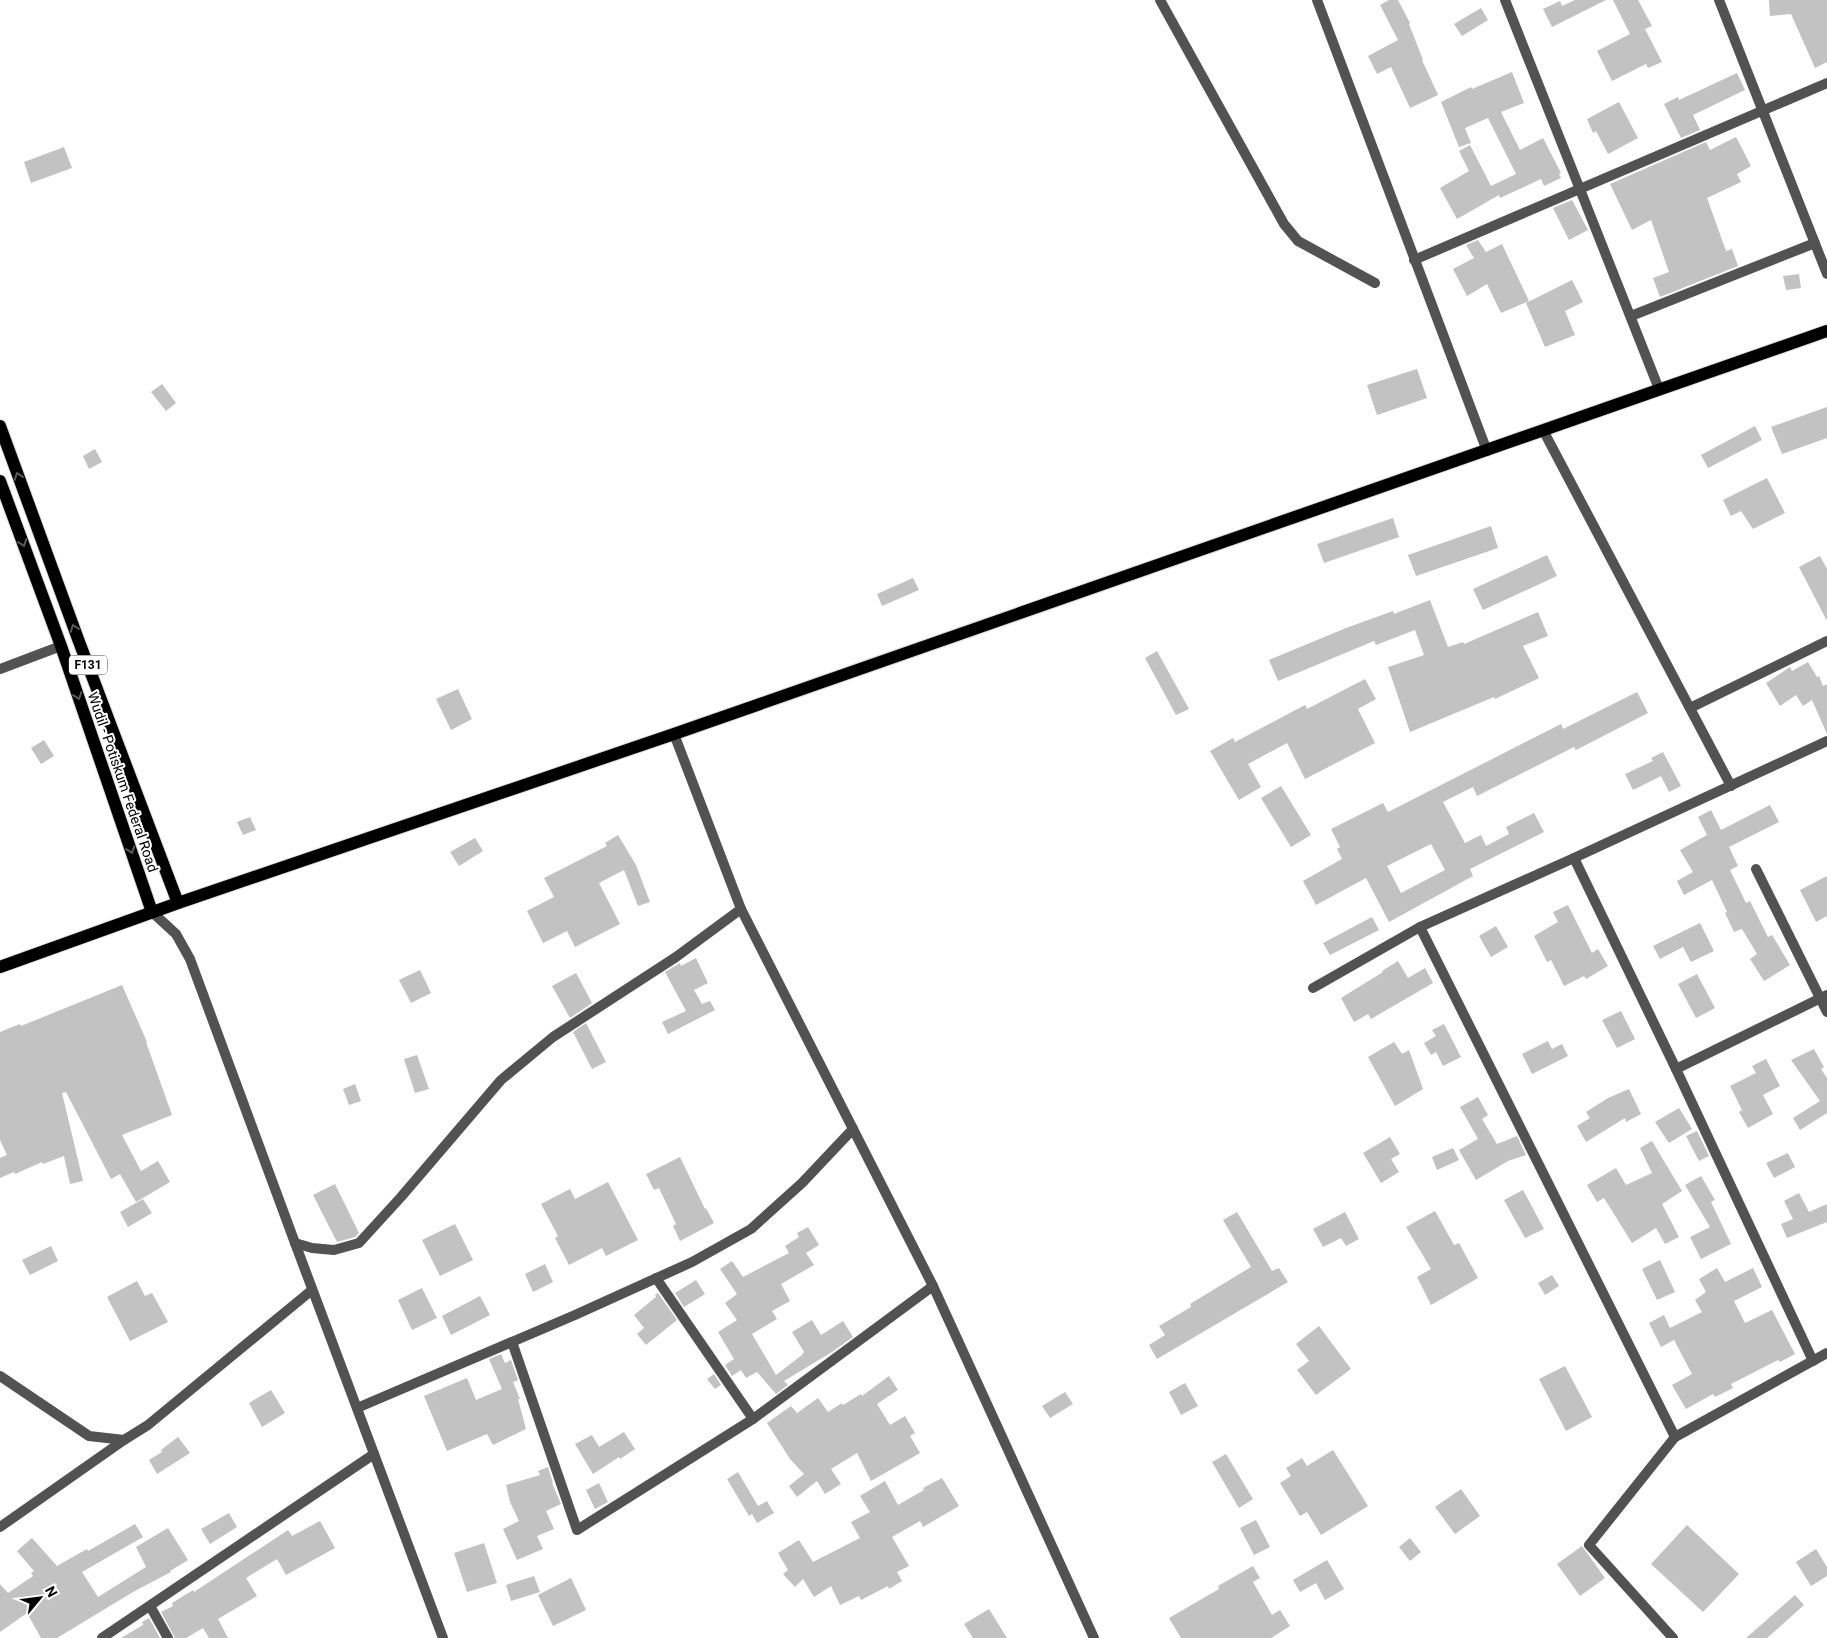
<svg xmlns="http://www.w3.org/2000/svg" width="1827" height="1638" font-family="Roboto,sans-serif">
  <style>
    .building { fill: #c2c2c2; fill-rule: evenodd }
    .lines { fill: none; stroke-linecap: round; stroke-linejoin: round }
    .primary-casing { stroke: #dbdbdb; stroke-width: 14 }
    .street { stroke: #525252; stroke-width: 10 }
    .primary { stroke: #000; stroke-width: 12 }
    .oneway { stroke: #595959 }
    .labels { text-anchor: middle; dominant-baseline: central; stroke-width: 4; stroke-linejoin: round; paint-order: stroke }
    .shield { fill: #fff; stroke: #4c4c4c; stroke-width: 1 }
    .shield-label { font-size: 12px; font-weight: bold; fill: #000 }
    .street-label { font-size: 14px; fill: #000; stroke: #fff }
  </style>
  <rect width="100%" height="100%" fill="#fff"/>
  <g class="building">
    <polygon points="1389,0 1398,0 1410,23 1409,24 1423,60 1422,60 1438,95 1410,108 1391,67 1377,74 1368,56 1398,40 1380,5"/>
    <polygon points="1575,0 1606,0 1552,27 1543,9 1560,1 1562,6"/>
    <polygon points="1613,0 1638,0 1652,26 1645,29 1662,62 1648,68 1646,64 1612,81 1597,51 1630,34"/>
    <polygon points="1769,0 1827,0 1827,62 1815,68 1791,14 1770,16"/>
    <polygon points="1481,8 1488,20 1462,36 1454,24"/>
    <polygon points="1512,72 1524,103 1501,112 1520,150 1543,138 1561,173 1559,174 1561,178 1544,186 1541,179 1500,198 1499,195 1457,219 1440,188 1469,171 1459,151 1470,145 1491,186 1516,174 1488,118 1465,128 1471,143 1459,147 1441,102 1471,87 1472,89"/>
    <polygon points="1737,73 1745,90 1693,115 1700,130 1681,138 1664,104 1678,97 1679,100"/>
    <polygon points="1619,102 1638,138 1608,154 1596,131 1593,133 1587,119"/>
    <polygon points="1736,137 1751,166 1737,174 1741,182 1707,198 1726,251 1732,249 1738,266 1660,297 1653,278 1669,272 1651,220 1632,230 1610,184 1706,142 1710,150"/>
    <polygon points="64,147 72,168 31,183 24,162"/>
    <polygon points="1572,200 1588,230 1569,240 1553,208"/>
    <polygon points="1478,240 1486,252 1502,244 1529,301 1501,313 1487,284 1467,296 1453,269 1474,258 1466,245"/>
    <polygon points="1799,274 1801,288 1786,290 1783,276"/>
    <polygon points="1572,280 1583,302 1565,311 1575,335 1545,347 1526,303"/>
    <polygon points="1417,369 1427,398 1377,415 1367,385"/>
    <polygon points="162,384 176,403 166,411 151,392"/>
    <polygon points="1827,407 1827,438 1782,454 1771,427"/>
    <polygon points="1755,426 1762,440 1708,468 1701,455"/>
    <polygon points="95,449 102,462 89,469 83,456"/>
    <polygon points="1767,478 1785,513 1753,529 1741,511 1731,516 1723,500"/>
    <polygon points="1393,518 1399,537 1324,563 1317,544"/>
    <polygon points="1491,526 1498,548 1416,576 1408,555"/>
    <polygon points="1547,555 1557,576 1483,610 1473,589"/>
    <polygon points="1820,556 1827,569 1827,621 1799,567"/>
    <polygon points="913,578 919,590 882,606 877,594"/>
    <polygon points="1430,600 1448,647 1463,642 1464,644 1538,612 1548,636 1523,646 1539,678 1495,699 1494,697 1410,732 1388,667 1424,655 1415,630 1376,645 1374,641 1278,681 1269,660 1346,628 1393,611 1394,614"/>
    <polygon points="1157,651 1189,709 1176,715 1145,658"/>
    <polygon points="1808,662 1817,677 1819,676 1823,686 1827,684 1827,734 1812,700 1803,706 1796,695 1780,706 1766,683 1790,667 1792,671"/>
    <polygon points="1365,679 1376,699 1358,709 1375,743 1305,779 1287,743 1248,764 1261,787 1239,800 1210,751 1233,738 1235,742 1305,705 1307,709"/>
    <polygon points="458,689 472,719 451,730 436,699"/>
    <path d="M 1637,692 L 1648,713 L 1576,750 L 1574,747 L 1477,796 L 1473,787 L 1443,802 L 1465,843 L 1481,835 L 1486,846 L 1509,834 L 1506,827 L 1534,813 L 1544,832 L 1470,869 L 1473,876 L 1389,922 L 1366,878 L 1316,905 L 1303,881 L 1342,859 L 1337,849 L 1340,847 L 1331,829 L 1383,803 L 1388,812 L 1561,724 L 1563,729 ZM 1431,844 L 1445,870 L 1401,893 L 1387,866 Z"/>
    <polygon points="44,740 54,756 41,764 31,748"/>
    <polygon points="1663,752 1681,786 1669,792 1661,776 1633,790 1625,774 1653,761 1651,758"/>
    <polygon points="1281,786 1311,835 1291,847 1261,798"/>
    <polygon points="1770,805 1779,822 1729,847 1738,866 1730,870 1746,903 1750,901 1768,937 1772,935 1790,965 1764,981 1750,959 1757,954 1742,929 1734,932 1725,913 1727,912 1712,880 1684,895 1677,881 1693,872 1680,850 1707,835 1698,817 1711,810 1721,830"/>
    <polygon points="250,817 256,830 243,835 237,822"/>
    <polygon points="618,835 636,865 650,902 638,906 624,870 599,883 620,924 575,947 567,931 543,943 527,911 554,897 544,878 607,846 605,843"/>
    <polygon points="475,838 483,851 459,866 450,852"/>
    <polygon points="1827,876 1827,916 1816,922 1800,890"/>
    <polygon points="1568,905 1592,953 1598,949 1608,966 1586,979 1584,976 1564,986 1551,960 1547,962 1534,936 1558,922 1553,912"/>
    <polygon points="1372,917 1379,930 1330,955 1323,943"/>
    <polygon points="1700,923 1714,951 1691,962 1683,947 1660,959 1653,946"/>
    <polygon points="1496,926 1508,947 1491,957 1479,936"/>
    <polygon points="696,958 708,983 694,990 702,1004 710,1001 715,1010 668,1034 662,1022 686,1011 665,972 680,963 681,966"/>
    <polygon points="1398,961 1408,978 1425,968 1433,983 1371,1019 1368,1014 1354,1022 1341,998 1383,972 1382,971"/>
    <polygon points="420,970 431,993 411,1003 399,980"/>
    <polygon points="576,973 592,1003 570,1018 552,986"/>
    <polygon points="1697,974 1715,1008 1696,1018 1678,984"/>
    <polygon points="122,985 147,1042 146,1042 172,1115 122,1135 141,1171 158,1161 170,1182 136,1202 120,1174 111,1179 66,1092 62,1093 83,1181 70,1184 64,1156 43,1164 42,1162 15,1174 14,1172 0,1178 0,1158 7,1155 0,1140 0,1032 20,1024 21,1026"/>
    <polygon points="1621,1011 1635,1039 1617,1048 1602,1020"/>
    <polygon points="586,1023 606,1062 592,1069 573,1032"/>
    <polygon points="1444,1024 1461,1057 1443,1066 1436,1052 1431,1055 1424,1043 1436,1036 1432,1030"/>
    <polygon points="1548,1041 1552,1049 1562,1044 1568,1056 1532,1074 1522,1054"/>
    <polygon points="1394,1042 1402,1054 1409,1050 1423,1089 1395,1106 1368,1057"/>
    <polygon points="1814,1049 1824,1067 1821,1069 1827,1078 1827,1113 1800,1130 1793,1118 1820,1101 1791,1060"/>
    <polygon points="417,1055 429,1089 415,1093 404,1059"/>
    <polygon points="1766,1059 1780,1086 1763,1095 1773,1114 1748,1128 1739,1112 1742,1110 1730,1086 1756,1073 1752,1066"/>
    <polygon points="355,1084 361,1101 349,1105 343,1089"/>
    <polygon points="1629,1089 1641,1114 1626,1122 1625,1118 1586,1142 1577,1126 1590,1118 1586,1112 1608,1098"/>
    <polygon points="1478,1097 1488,1115 1482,1119 1497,1144 1517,1136 1526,1155 1508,1161 1476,1180 1459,1150 1478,1139 1460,1107"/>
    <polygon points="1679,1108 1692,1129 1669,1143 1655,1122"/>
    <polygon points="1697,1131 1709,1156 1699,1161 1686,1136"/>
    <polygon points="1390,1137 1400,1154 1391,1159 1399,1172 1381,1183 1363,1153"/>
    <polygon points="1652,1141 1682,1191 1662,1204 1679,1237 1665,1244 1656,1228 1632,1243 1604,1198 1597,1202 1587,1185 1616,1168 1626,1185 1652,1173 1640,1148"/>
    <polygon points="1453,1148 1459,1160 1437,1170 1432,1157"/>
    <polygon points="1788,1153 1795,1167 1774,1178 1766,1163"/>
    <polygon points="680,1157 705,1209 706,1208 714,1223 680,1241 673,1226 676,1224 659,1188 654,1190 646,1174"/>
    <polygon points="1701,1176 1715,1200 1711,1202 1731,1244 1701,1259 1690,1237 1710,1227 1685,1185"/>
    <polygon points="608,1182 638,1240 606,1256 602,1248 569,1265 555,1238 558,1236 541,1204 570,1189 575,1199"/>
    <polygon points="335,1184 359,1233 355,1237 337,1242 313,1195"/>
    <polygon points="1523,1190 1544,1229 1525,1238 1504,1200"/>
    <polygon points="1799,1193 1809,1212 1827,1204 1827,1222 1787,1238 1781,1224 1793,1219 1784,1201"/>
    <polygon points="143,1199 152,1213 128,1227 120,1212"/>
    <polygon points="1435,1211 1454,1245 1459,1243 1478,1278 1431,1305 1417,1277 1431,1269 1406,1227"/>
    <polygon points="1237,1212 1272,1271 1279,1268 1288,1282 1157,1359 1149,1345 1165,1335 1159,1326 1191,1307 1190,1304 1251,1267 1223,1220"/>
    <polygon points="1345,1212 1359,1239 1346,1246 1341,1238 1323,1247 1313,1229"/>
    <polygon points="455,1224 473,1260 440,1276 422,1240"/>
    <polygon points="808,1227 819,1245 806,1253 814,1265 781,1284 790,1301 772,1311 777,1319 752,1334 776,1375 802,1355 804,1352 792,1332 812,1320 821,1335 843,1321 853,1337 832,1352 784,1381 788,1385 776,1394 757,1372 746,1378 741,1370 732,1376 725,1365 734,1359 718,1332 737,1320 725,1303 737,1294 720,1269 732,1261 743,1277 789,1253 785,1246 799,1237 797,1233"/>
    <polygon points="51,1246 58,1261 30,1275 22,1260"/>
    <polygon points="1660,1260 1675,1292 1657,1300 1642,1269"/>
    <polygon points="545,1264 553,1282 533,1292 525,1274"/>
    <polygon points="1717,1268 1725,1282 1753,1268 1762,1287 1734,1301 1745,1323 1772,1310 1795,1354 1780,1362 1778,1360 1731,1384 1733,1388 1715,1397 1713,1394 1686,1409 1672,1385 1692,1374 1674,1340 1661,1347 1649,1323 1664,1315 1670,1328 1702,1312 1695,1300 1706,1292 1699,1279"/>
    <polygon points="1552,1275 1559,1286 1545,1295 1538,1283"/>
    <polygon points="696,1280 705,1294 684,1307 675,1293"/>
    <polygon points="137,1281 145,1296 152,1293 168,1322 130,1341 107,1297"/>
    <polygon points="422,1288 437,1318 412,1330 398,1300"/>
    <polygon points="658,1293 677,1320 646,1345 637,1334 644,1328 634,1315 656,1297 655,1295"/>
    <polygon points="480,1296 490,1315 451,1335 442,1316"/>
    <polygon points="1319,1326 1351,1369 1316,1395 1297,1370 1309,1361 1296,1344"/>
    <polygon points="501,1354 505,1363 511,1360 518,1380 513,1382 520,1399 518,1399 526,1429 493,1445 487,1434 447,1451 424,1396 467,1378 476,1400 502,1389 489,1359"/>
    <polygon points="1565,1366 1592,1417 1566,1431 1539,1379"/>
    <polygon points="714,1374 721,1385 715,1389 707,1379"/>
    <polygon points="889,1376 898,1390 877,1404 890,1425 905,1416 915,1433 910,1436 920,1453 871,1481 857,1453 831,1469 841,1484 825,1494 817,1481 797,1497 789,1486 804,1474 790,1459 767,1423 791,1406 797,1413 818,1398 828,1412 842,1403 843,1405 861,1394 862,1396"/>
    <polygon points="1185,1383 1198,1406 1181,1415 1169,1392"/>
    <polygon points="271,1390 285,1413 262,1427 249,1403"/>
    <polygon points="1065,1392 1073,1404 1050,1418 1042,1406"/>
    <polygon points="624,1432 635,1449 620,1459 619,1457 593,1474 575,1444 592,1435 599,1447"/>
    <polygon points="178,1437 190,1453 157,1474 149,1460 162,1452 161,1450"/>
    <polygon points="1333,1450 1368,1506 1321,1535 1307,1512 1300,1516 1280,1483 1291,1476 1286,1468 1302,1458 1307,1466"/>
    <polygon points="1226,1454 1253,1499 1239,1508 1212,1462"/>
    <polygon points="548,1467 553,1483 552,1483 561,1504 546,1511 554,1529 537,1536 543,1549 517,1560 503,1529 519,1521 510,1502 506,1485 540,1475 538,1471"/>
    <polygon points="738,1472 758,1506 767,1501 774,1513 757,1523 752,1514 749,1516 727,1479"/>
    <polygon points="942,1478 959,1506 923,1527 920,1521 892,1537 909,1566 897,1572 902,1581 889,1589 888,1586 861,1600 859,1596 840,1605 831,1586 814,1597 803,1579 795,1587 783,1574 788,1570 778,1553 799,1540 813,1562 860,1538 851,1522 870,1512 860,1496 885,1481 898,1505 924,1490 923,1488"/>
    <polygon points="599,1483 608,1502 595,1509 586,1490"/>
    <polygon points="1461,1489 1480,1516 1455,1534 1435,1507"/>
    <polygon points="229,1513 237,1527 210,1544 201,1529"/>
    <polygon points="1256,1520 1270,1547 1254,1555 1240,1528"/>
    <polygon points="320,1521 335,1548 286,1575 277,1559 246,1578 257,1596 218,1619 228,1638 209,1638 203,1628 186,1638 175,1638 161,1612 173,1606 172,1603 193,1590 194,1592 288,1530 292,1536"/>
    <polygon points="135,1524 143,1537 82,1572 98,1597 146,1567 136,1547 168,1528 188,1560 170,1571 171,1572 133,1592 57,1638 41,1638 27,1613 0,1632 0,1584 8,1593 33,1576 31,1573 34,1571 17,1551 32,1538 57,1566 87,1549 88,1551"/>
    <polygon points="1687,1525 1739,1574 1703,1612 1651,1564"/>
    <polygon points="1410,1538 1421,1552 1410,1561 1399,1547"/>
    <polygon points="484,1543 497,1583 467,1592 454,1553"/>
    <polygon points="1582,1546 1605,1578 1580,1596 1557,1564"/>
    <polygon points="1816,1549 1827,1567 1827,1576 1811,1586 1796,1562"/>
    <polygon points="1327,1560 1344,1589 1325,1600 1316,1583 1300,1592 1293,1580"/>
    <polygon points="1253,1566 1260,1578 1253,1582 1272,1615 1280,1610 1290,1626 1271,1638 1181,1638 1169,1618 1219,1589 1218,1586"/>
    <polygon points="534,1576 540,1592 511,1601 506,1585"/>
    <polygon points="571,1578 586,1610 553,1626 538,1595"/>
    <polygon points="1795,1595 1804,1605 1767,1638 1746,1638"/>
    <polygon points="989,1609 1007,1638 973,1638 964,1624"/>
    <polygon points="149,1618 160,1638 121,1638 143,1625 142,1622"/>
  </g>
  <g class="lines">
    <defs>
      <g id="primary">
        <polyline points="0,426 78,639 178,903"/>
        <polyline points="0,481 61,646 152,912"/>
        <polyline points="0,967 178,903 674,734 1827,331"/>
      </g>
    </defs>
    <use href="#primary" class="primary-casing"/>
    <g class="street">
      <polyline points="1160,0 1284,224 1298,241 1375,283"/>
      <polyline points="1317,0 1487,451"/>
      <polyline points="1505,0 1659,389"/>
      <polyline points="1719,0 1827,274"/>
      <polyline points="1414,260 1827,83"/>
      <polyline points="1631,316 1815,243"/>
      <polyline points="1543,430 1731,786"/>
      <polyline points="0,669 61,646"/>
      <polyline points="1690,708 1827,641"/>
      <polyline points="674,734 741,909 933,1286 1094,1638"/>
      <polyline points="1574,858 1676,1069 1813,1361"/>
      <polyline points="1756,869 1827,1012"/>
      <polyline points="152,912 176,934 190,959 295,1243 443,1638"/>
      <polyline points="1420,927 1675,1437 1589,1545 1673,1638"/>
      <polyline points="1313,988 1420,927 1574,858 1827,741"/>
      <polyline points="1676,1069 1827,995"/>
      <polyline points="295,1243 312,1248 334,1250 359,1243 401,1197 501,1080 553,1037 676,957 741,909"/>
      <polyline points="656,1278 753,1419"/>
      <polyline points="512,1342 577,1530 753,1419 933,1286"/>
      <polyline points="0,1376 89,1436 124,1440 148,1425 312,1290"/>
      <polyline points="357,1408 575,1315 692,1262 751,1229 802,1183 853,1129"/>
      <polyline points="1675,1437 1827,1353"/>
      <polyline points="0,1527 124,1440"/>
      <polyline points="150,1606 168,1638"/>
      <polyline points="102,1638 374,1454"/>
    </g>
    <use href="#primary" class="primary"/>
  </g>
  <defs><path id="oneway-chevron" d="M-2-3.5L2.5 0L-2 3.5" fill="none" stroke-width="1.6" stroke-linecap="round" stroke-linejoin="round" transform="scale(1.25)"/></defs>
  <g class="oneway">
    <use href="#oneway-chevron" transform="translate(18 476) rotate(-110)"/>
    <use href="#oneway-chevron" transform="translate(23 543) rotate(70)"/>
    <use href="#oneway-chevron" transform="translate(74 628) rotate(-110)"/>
    <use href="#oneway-chevron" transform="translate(78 696) rotate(71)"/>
    <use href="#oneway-chevron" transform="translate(131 850) rotate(71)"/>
  </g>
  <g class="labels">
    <rect class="shield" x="69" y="655.5" width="38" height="19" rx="4"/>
    <g class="shield-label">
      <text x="88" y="665">F131</text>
    </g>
    <g class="street-label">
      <text transform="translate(123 782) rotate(71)">Wudil - Potiskum Federal Road</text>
    </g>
  </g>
  <g transform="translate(40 1598) rotate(61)" stroke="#ffffff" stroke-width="4" paint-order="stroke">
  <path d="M0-4L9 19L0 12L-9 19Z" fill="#000000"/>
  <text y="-8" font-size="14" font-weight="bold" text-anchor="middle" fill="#000000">N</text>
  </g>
</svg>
